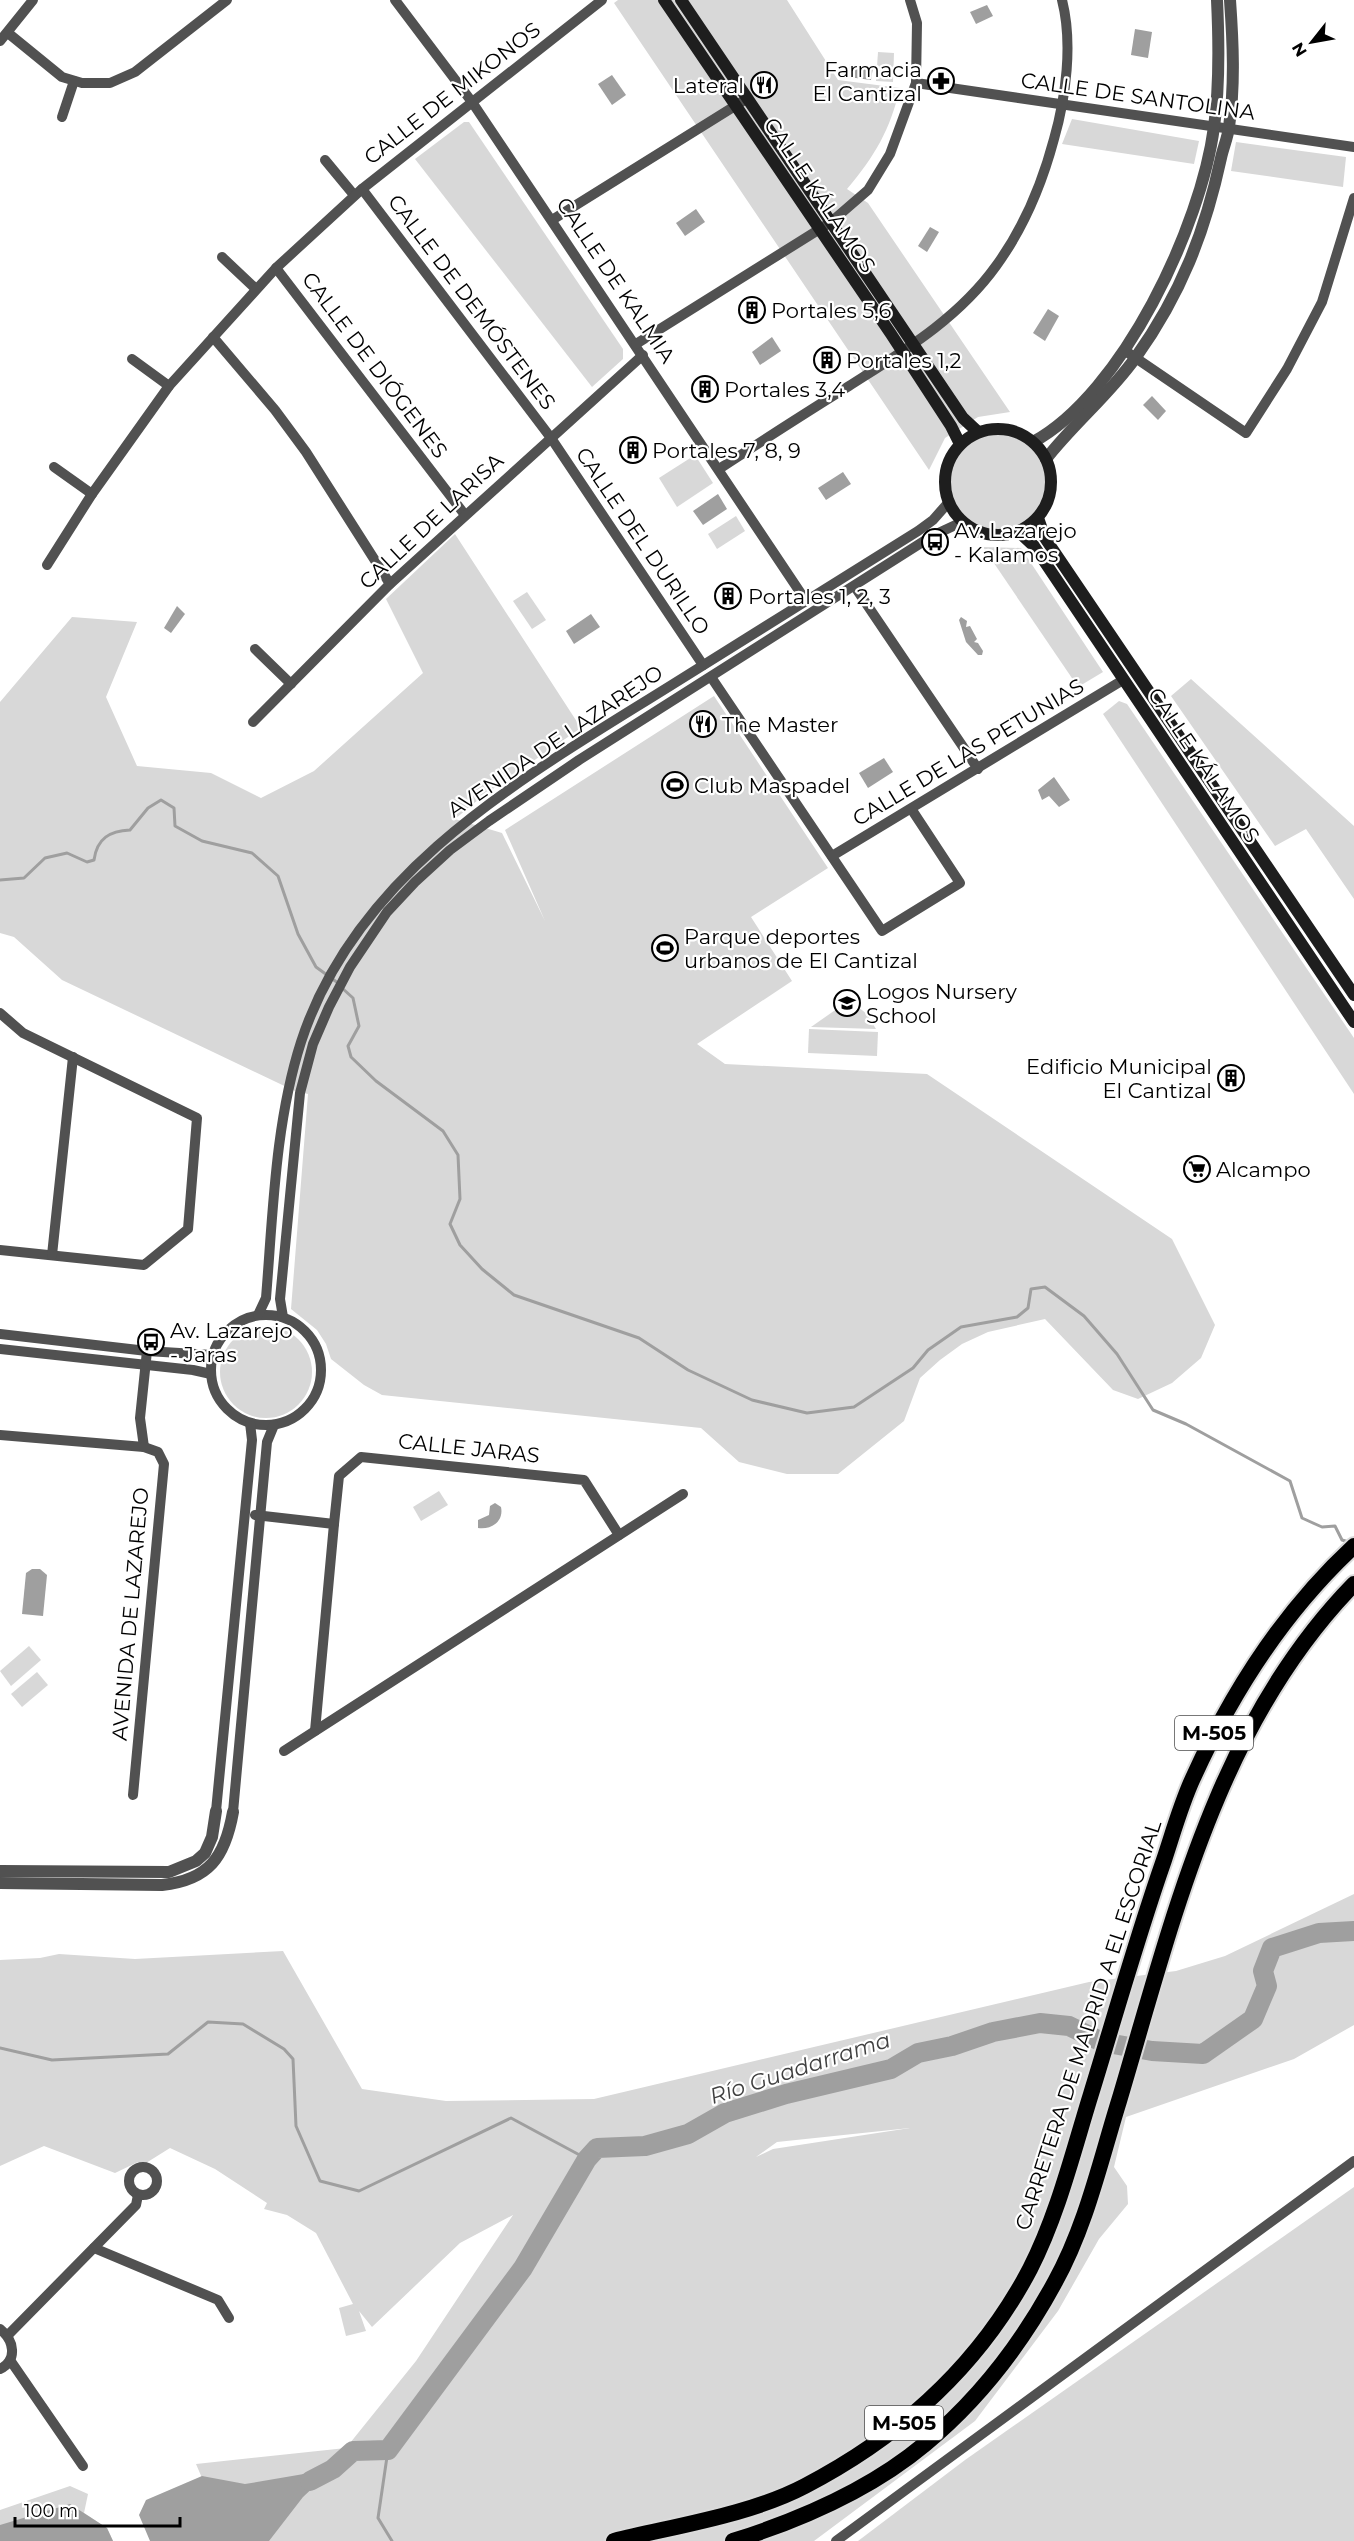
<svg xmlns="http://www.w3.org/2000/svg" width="1354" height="2541" font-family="Montserrat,sans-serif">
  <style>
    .green { fill: #d8d8d8; fill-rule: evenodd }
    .water { fill: #9f9f9f }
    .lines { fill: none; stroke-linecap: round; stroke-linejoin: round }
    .stream { stroke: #9f9f9f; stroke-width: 3 }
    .river { stroke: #9f9f9f; stroke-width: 20 }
    .trunk-casing { stroke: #dbdbdb; stroke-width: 20 }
    .minor { stroke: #515151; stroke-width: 10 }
    .tertiary { stroke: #515151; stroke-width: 12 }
    .secondary { stroke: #1e1e1e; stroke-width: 12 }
    .trunk { stroke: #000; stroke-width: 16 }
    .labels { text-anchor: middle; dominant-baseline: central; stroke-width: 4.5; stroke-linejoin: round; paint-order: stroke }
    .shield { fill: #fff; stroke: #4c4c4c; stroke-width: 1.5 }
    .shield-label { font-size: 20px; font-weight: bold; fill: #000 }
    .poi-label { font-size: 21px; fill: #000; stroke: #fff; text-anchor: start }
    .street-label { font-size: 21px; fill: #000; stroke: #fff }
    .water-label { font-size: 22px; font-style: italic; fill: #404040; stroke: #fff }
  </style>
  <rect width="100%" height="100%" fill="#fff"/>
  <g class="green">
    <path d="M 618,0 L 787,0 L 838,80 L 900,88 C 890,130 875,156 847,189 L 868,203 L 1010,412 L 978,417 L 945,438 L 929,470 L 614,3 Z"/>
    <polygon points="878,52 894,53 893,82 876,81"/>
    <polygon points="1072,119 1199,141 1194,164 1062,144"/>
    <polygon points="464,122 469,122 623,349 623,359 592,387 415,159"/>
    <polygon points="1236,142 1346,157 1343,187 1231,171"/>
    <circle cx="998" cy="482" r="48"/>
    <polygon points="695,455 713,483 677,507 659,478"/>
    <polygon points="736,516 745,531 717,549 708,534"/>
    <polygon points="455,534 581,728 484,795 455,819 502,833 545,921 505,830 714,696 828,868 751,917 792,981 697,1044 725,1064 927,1074 1172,1239 1215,1325 1201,1358 1172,1383 1138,1399 1113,1390 1045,1319 988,1332 962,1344 940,1360 920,1378 904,1421 838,1474 787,1474 739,1462 701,1428 382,1395 364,1385 331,1359 326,1344 317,1330 291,1309 308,1094 295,1091 62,980 14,937 0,933 0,702 72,617 137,622 106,697 137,766 211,773 261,798 314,771 423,673 386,599"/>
    <polygon points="983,547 1021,548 1103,672 1078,687"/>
    <polygon points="527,592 546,620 532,629 513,601"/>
    <polygon points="1191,679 1354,826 1354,899 1306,829 1275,846 1171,696"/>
    <polygon points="1119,701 1127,704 1354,1038 1354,1094 1103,714"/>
    <path d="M 841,1006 C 863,1005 865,1011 876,1029 L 811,1027 Z"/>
    <polygon points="809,1029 878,1032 877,1056 808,1053"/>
    <circle cx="266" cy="1372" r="46"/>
    <polygon points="439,1491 448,1505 421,1521 413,1507"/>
    <polygon points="29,1646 41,1660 11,1686 0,1671"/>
    <polygon points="37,1672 48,1685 22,1707 11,1694"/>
    <path d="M 1354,1894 L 1354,2025 L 1294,2059 L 1126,2117 L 1114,2167 L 1127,2186 L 1128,2204 L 1099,2239 L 1058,2311 L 975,2421 L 814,2541 L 229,2541 L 196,2464 L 346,2448 L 416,2361 L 513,2215 L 460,2243 L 372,2327 L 359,2311 L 366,2331 L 346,2336 L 339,2308 L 353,2304 L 316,2233 L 287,2215 L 264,2209 L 267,2203 L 215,2169 L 170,2148 L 146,2163 L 138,2162 L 115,2173 L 44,2146 L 0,2166 L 0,1960 L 40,1958 L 59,1954 L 135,1959 L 283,1951 L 362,2089 L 446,2101 L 594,2099 L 1089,1982 L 1176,1971 L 1225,1956 ZM 910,2128 L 773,2149 L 756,2157 L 777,2142 Z"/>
    <polygon points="1354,2187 1354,2541 858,2541 965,2460"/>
    <polygon points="70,2486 88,2494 84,2513 107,2528 113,2541 0,2541 0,2510"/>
  </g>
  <g class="water">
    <polygon points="987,5 993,16 976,24 970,12"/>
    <polygon points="1135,29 1152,32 1148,58 1131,55"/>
    <polygon points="850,64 873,67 871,80 848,77"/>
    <polygon points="612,75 626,95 612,105 598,84"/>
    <polygon points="696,209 705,222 685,236 676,223"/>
    <polygon points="930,227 939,232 927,252 918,246"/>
    <polygon points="1048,309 1059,316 1045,341 1033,333"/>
    <polygon points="772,337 781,351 760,365 752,352"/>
    <polygon points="1152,396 1166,411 1158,420 1143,405"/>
    <polygon points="843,472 851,484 826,500 818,488"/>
    <polygon points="718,494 727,509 703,525 693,511"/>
    <polygon points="177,606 185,614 171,633 164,628"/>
    <polygon points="591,614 600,627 574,644 566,631"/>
    <polygon points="961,617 967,621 966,627 970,626 977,639 974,642 978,643 983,651 982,655 978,655 966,642 959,620"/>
    <polygon points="884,758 893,772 868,788 859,773"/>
    <polygon points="1054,777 1070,800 1059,807 1049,796 1042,800 1038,790"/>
    <path d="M 495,1503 L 501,1507 C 504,1521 492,1530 478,1528 L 478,1520 L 489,1515 L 490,1506 Z"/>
    <polygon points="32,1569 40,1569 47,1575 43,1616 22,1614 26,1573"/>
    <polygon points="333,2469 303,2497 269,2541 150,2541 139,2515 146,2500 202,2476 245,2484"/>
    <polygon points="70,2504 107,2528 113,2541 0,2541 0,2525"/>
  </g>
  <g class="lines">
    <g class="stream">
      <path d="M 0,880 L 24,878 L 45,858 L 67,853 L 87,862 L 94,860 C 97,838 110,831 130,830 L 148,808 L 161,800 L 174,808 L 175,826 L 202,841 L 252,853 L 278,876 L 298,934 L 316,967 L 338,983"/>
      <polyline points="342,988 353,998 359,1026 348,1046 351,1057 376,1081 443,1131 458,1155 460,1199 450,1224 460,1245 482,1269 514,1295 639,1338 688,1370 752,1400 807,1413 854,1407 913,1368 928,1350 961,1327 1017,1317 1028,1308 1031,1289 1045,1287 1084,1316 1117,1354 1153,1410 1186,1424 1290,1481 1302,1518 1322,1527 1335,1526 1342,1540 1349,1542"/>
      <polyline points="0,2048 52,2060 168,2054 208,2022 243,2024 284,2049 293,2059 296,2126 320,2181 359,2191 511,2118 587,2159"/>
      <polyline points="388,2450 378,2518 392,2541"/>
    </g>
    <polyline class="river" points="310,2481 333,2469 353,2451 388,2450 523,2268 587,2159 597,2148 645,2146 688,2134 725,2113 786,2094 891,2069 918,2053 952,2046 993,2032 1040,2023 1069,2026 1102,2042 1152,2051 1203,2054 1253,2019 1267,1986 1263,1971 1272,1948 1319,1933 1354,1931"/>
    <defs>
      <g id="trunk">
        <path d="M 614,2541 C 674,2526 750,2515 805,2486 C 901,2436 979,2366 1030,2269 C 1058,2214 1073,2152 1091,2094 C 1115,2016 1137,1937 1164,1860 C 1173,1833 1181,1804 1193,1778 C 1232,1692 1284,1611 1354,1546"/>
        <path d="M 733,2541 C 800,2520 870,2490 925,2444 C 978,2400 1022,2343 1055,2282 C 1086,2226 1100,2162 1119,2101 C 1173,1920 1217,1724 1354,1584"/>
      </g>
    </defs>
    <use href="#trunk" class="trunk-casing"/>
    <g class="minor">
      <polyline points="395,0 472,102 806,601"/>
      <polyline points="8,33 62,77 82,83 110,83 135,72 227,0"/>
      <polyline points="0,41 33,0"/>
      <polyline points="916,83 1354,147"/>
      <polyline points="62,117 74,81"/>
      <polyline points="325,160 354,195"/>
      <polyline points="362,189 551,438 703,665"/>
      <polyline points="552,220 743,101"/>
      <polyline points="222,257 256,289"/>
      <polyline points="276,268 465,515"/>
      <polyline points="213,337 275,410 306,452 390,584"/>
      <polyline points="636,344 831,222 868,190 890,154 916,83 917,23 910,0"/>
      <polyline points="1124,350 1246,433 1287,369 1322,302 1354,198"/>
      <polyline points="132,359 169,386"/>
      <polyline points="54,467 92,494"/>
      <path d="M 719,469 C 762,441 805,413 849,386 C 902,352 958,319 996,266 C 1023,229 1042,184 1054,139 C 1066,97 1073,43 1062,0"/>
      <polyline points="47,565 92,494 169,386 276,268 362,189 602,0"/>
      <polyline points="855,587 978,769"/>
      <polyline points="255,649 291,684"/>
      <polyline points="711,677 882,931 960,883 912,810"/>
      <polyline points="253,722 390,584 643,355"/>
      <polyline points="832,856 1123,680"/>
      <polyline points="0,1013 23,1033 197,1118 188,1229 144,1265 0,1250"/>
      <polyline points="52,1255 73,1057"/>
      <circle cx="266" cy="1370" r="55"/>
      <path d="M 258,1315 L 266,1298 C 273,1213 275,1123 301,1042 C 357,869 526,776 670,686 C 753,634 835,583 918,531 L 933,520 L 948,503"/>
      <polyline points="283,1317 280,1299 300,1093 313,1044 329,1007 350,967 387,912 415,882 450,850 489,821 579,760 932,536 962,522"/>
      <polyline points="0,1334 147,1351 212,1355"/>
      <polyline points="0,1349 193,1370 211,1374"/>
      <polyline points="0,1435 144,1447 140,1418 147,1351"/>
      <polyline points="255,1515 334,1524 315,1731"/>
      <polyline points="334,1524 339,1476 361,1457 584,1480 619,1535"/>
      <polyline points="284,1751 683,1494"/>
      <polyline points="133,1795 164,1464 158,1452 144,1447"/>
      <polyline points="216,1811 252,1440 250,1423"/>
      <polyline points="233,1812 267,1442 274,1425"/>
      <circle cx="143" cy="2181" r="14"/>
      <polyline points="94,2248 218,2300 229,2318"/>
      <path d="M 0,2329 C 14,2340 18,2360 0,2369"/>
      <polyline points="8,2335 136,2205 138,2195"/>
      <polyline points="10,2360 83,2466"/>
      <polyline points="836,2541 1354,2161"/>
    </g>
    <g class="tertiary">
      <path d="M 1033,442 C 1123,393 1201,226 1214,127 C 1220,85 1219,42 1217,0"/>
      <path d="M 1046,459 C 1074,423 1110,394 1136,357 C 1181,294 1205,232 1221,158 C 1223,148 1228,137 1229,127 C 1235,85 1233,42 1230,0"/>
      <polyline points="0,1871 169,1872 196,1861 205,1853 212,1837 216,1811"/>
      <path d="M 0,1883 L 162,1885 C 209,1880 225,1857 233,1812"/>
    </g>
    <g class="secondary">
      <polyline points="664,0 891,334 951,426 960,444"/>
      <polyline points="681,0 963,418 978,432"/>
      <circle cx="998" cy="482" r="53"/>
      <polyline points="1038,518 1045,538 1354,995"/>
      <polyline points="1019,532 1034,546 1354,1022"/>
    </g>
    <use href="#trunk" class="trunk"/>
  </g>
  <defs>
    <symbol id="pharmacy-ring" viewBox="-11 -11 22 22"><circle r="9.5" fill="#fff" stroke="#000" stroke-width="1.5"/><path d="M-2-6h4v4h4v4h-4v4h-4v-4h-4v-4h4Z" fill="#000"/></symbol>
    <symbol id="restaurant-ring" viewBox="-11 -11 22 22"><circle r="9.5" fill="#fff" stroke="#000" stroke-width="1.5"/><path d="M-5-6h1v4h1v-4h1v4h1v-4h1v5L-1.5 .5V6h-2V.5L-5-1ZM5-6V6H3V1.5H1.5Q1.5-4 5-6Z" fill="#000"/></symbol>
    <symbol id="building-ring" viewBox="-11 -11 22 22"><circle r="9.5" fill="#fff" stroke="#000" stroke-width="1.5"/><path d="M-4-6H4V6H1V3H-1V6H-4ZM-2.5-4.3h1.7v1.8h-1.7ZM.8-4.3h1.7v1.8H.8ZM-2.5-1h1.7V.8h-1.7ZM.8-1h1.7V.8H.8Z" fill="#000"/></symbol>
    <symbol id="bus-ring" viewBox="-11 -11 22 22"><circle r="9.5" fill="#fff" stroke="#000" stroke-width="1.5"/><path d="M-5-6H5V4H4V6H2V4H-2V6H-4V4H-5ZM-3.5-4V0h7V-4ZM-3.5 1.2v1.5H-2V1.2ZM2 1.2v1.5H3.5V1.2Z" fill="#000"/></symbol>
    <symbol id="stadium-ring" viewBox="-11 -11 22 22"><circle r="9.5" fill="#fff" stroke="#000" stroke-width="1.5"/><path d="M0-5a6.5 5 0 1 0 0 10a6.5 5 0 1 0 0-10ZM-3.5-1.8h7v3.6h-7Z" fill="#000"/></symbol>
    <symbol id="school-ring" viewBox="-11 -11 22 22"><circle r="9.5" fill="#fff" stroke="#000" stroke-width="1.5"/><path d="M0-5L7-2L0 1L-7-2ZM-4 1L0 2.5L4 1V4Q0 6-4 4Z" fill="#000"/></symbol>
    <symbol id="supermarket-ring" viewBox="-11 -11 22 22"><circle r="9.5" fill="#fff" stroke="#000" stroke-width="1.5"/><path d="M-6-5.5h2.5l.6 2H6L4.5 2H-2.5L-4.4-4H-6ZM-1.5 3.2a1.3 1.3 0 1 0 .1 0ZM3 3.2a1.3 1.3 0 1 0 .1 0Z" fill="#000"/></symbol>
  </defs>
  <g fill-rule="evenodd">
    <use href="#pharmacy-ring" x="926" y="66" width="30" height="30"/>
    <use href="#restaurant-ring" x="749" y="70" width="30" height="30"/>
    <use href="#building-ring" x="737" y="295" width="30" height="30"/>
    <use href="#building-ring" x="812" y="345" width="30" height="30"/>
    <use href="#building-ring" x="690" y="374" width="30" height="30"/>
    <use href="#building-ring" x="618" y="435" width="30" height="30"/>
    <use href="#bus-ring" x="920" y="527" width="30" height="30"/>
    <use href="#building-ring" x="713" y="581" width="30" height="30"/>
    <use href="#restaurant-ring" x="688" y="709" width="30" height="30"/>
    <use href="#stadium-ring" x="660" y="770" width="30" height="30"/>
    <use href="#stadium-ring" x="650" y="933" width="30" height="30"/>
    <use href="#school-ring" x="832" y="988" width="30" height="30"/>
    <use href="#building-ring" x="1216" y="1063" width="30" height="30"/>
    <use href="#supermarket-ring" x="1182" y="1154" width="30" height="30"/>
    <use href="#bus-ring" x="136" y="1327" width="30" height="30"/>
  </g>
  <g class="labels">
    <g class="shield">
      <rect x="1175" y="1716" width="78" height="34" rx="4.5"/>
      <rect x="865" y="2406" width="78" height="34" rx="4.5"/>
    </g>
    <g class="shield-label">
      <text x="1214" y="1733">M-505</text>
      <text x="904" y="2423">M-505</text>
    </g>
    <g class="poi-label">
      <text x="922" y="69" text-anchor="end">Farmacia<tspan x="922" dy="24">El Cantizal</tspan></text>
      <text x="744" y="85" text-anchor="end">Lateral</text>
      <text x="771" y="310">Portales 5,6</text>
      <text x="846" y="360">Portales 1,2</text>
      <text x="724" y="389">Portales 3,4</text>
      <text x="652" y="450">Portales 7, 8, 9</text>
      <text x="954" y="530">Av. Lazarejo<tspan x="954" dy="24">- Kalamos</tspan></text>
      <text x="748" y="596">Portales 1, 2, 3</text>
      <text x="722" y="724">The Master</text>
      <text x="694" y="785">Club Maspadel</text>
      <text x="684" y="936">Parque deportes<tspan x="684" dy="24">urbanos de El Cantizal</tspan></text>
      <text x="866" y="991">Logos Nursery<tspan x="866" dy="24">School</tspan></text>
      <text x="1212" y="1066" text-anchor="end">Edificio Municipal<tspan x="1212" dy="24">El Cantizal</tspan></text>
      <text x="1216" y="1169">Alcampo</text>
      <text x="170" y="1330">Av. Lazarejo<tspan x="170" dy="24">- Jaras</tspan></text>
    </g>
    <g class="street-label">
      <text transform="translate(452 93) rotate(-38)">CALLE DE MIKONOS</text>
      <text transform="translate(1138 96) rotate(8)">CALLE DE SANTOLINA</text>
      <text transform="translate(820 195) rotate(56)">CALLE KÁLAMOS</text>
      <text transform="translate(616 280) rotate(56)">CALLE DE KALMIA</text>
      <text transform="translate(472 302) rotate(53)">CALLE DE DEMÓSTENES</text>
      <text transform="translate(375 365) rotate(53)">CALLE DE DIÓGENES</text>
      <text transform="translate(431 521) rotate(-43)">CALLE DE LARISA</text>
      <text transform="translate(643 541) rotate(56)">CALLE DEL DURILLO</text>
      <text transform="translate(555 741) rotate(-34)">AVENIDA DE LAZAREJO</text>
      <text transform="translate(968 752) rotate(-31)">CALLE DE LAS PETUNIAS</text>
      <text transform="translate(1204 765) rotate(56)">CALLE KÁLAMOS</text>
      <text transform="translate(469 1448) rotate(6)">CALLE JARAS</text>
      <text transform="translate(130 1614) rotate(-85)">AVENIDA DE LAZAREJO</text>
      <text transform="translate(1088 2025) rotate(-72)">CARRETERA DE MADRID A EL ESCORIAL</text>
    </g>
    <g class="water-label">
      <text transform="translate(800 2068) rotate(-18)">Río Guadarrama</text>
    </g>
  </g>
  <g transform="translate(1312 42) rotate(239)" stroke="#ffffff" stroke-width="4.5" paint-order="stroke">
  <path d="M0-4.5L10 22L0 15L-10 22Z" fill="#000000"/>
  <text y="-9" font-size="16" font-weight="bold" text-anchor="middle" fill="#000000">N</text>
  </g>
  <path d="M15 2517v9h165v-9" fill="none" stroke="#000000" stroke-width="3"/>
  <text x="24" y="2517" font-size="18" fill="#000000" stroke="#ffffff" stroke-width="4.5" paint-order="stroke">100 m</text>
</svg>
